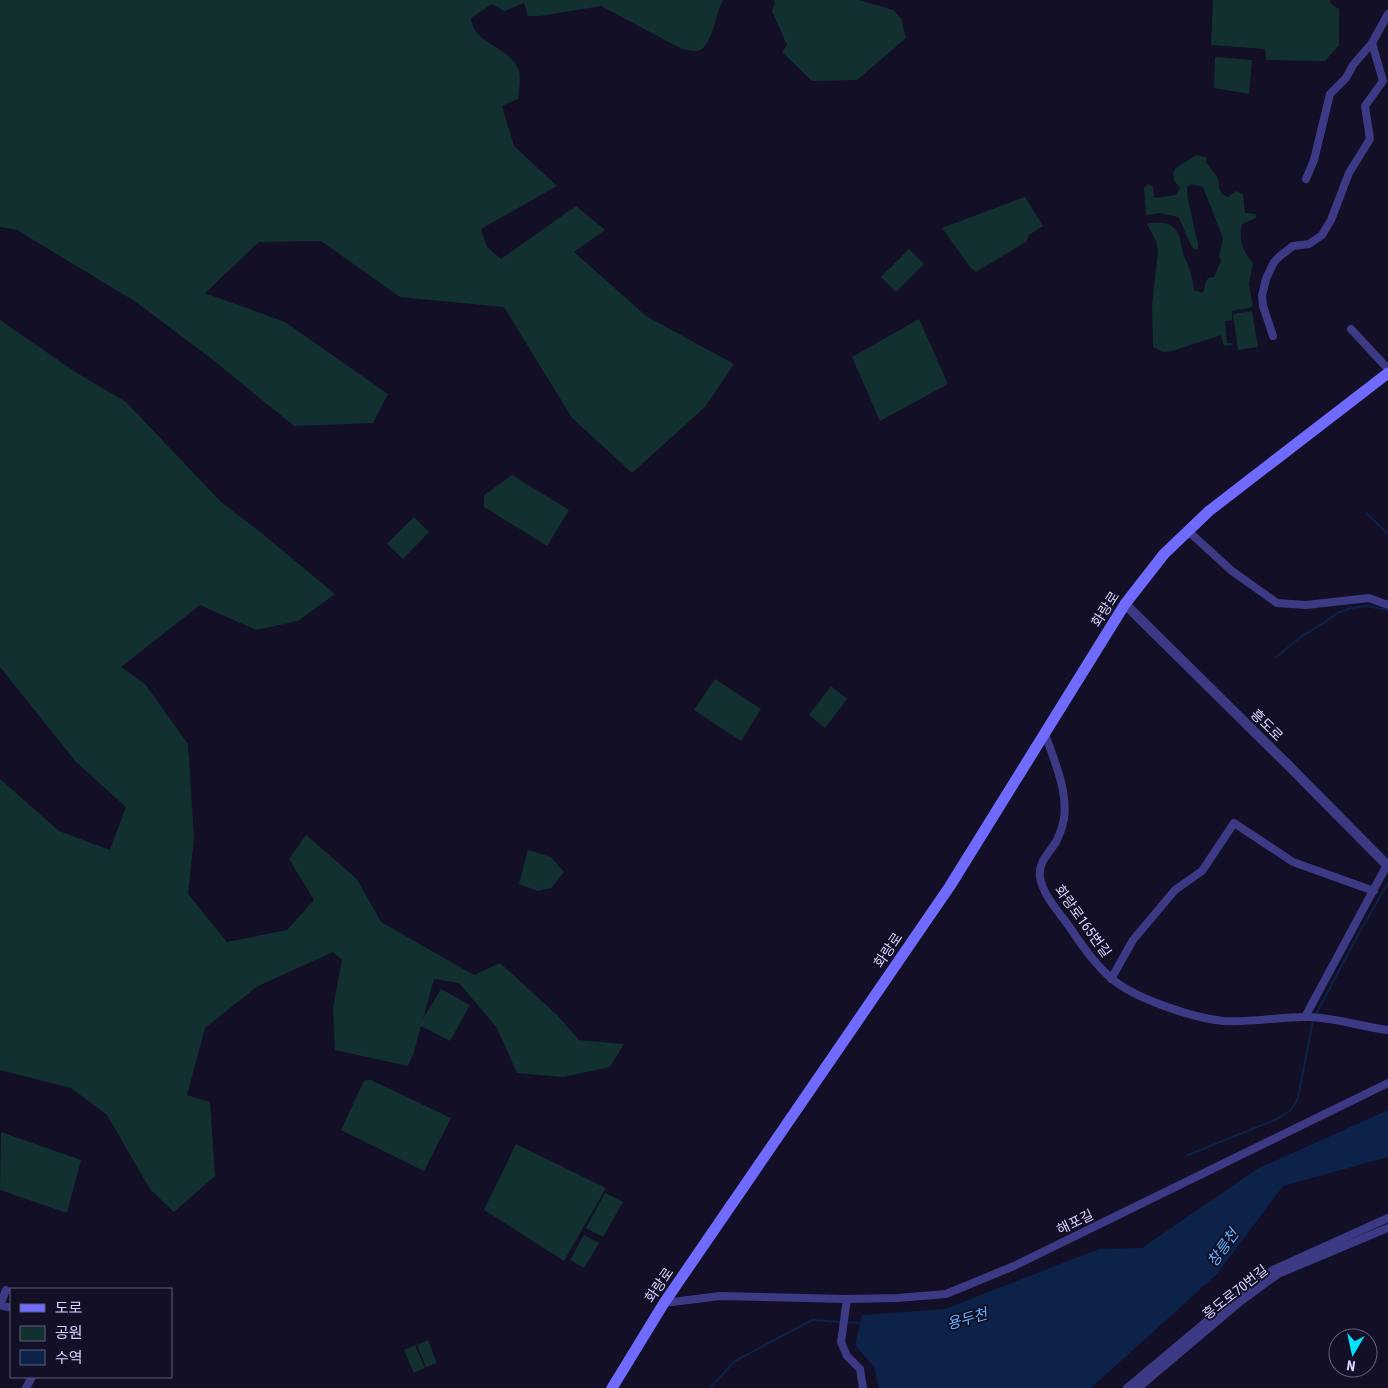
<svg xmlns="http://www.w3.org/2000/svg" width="1388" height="1388" font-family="'Roboto Condensed','Noto Sans KR',sans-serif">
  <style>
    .green { fill: #12302f }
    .water { fill: #0c2248 }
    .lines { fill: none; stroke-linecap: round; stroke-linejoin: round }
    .stream { stroke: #0c2248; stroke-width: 2 }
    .minor { stroke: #3d3a85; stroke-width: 8 }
    .tertiary { stroke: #3d3a85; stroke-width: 10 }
    .secondary { stroke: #6f6bff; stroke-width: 11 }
    .labels { text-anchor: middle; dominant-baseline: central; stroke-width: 4; stroke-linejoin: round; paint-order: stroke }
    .street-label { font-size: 14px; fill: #d9d4ff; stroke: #130f26 }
    .water-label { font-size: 15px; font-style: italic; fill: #62b6ff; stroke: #130f26 }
  </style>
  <rect width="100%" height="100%" fill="#130f26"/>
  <g class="green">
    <path d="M 0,0 L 723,0 C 716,13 713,40 702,49 C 696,53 688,50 682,49 L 601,6 L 540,16 L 528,16 L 524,3 L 504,11 L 492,4 L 471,18 C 474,46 511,46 519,71 C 521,79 519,90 518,99 L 502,106 L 514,146 L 557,186 L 481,229 L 487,247 L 501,259 L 576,206 L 605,230 L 574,252 L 646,316 L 734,364 L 705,407 L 632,473 L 572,418 L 504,307 L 400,297 L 321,241 L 259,242 L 205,293 L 285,322 L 388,394 L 373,423 L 294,426 L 213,360 L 136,302 L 17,230 L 0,227 Z"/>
    <polygon points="774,0 859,0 893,10 901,18 906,38 857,80 812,81 782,52 787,45 772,11 775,3"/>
    <polygon points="1213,0 1330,0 1331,4 1339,9 1339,45 1325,61 1266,60 1265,49 1211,45"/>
    <polygon points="1215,57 1252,60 1249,94 1214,88"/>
    <path d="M 1196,155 L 1207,157 L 1206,162 L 1218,178 L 1219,188 L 1222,194 L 1228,197 L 1236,191 L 1243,194 L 1245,213 L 1256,214 L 1256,218 L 1242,224 C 1238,238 1243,253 1253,263 L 1249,284 L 1253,307 L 1232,311 L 1232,320 L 1225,321 L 1227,343 L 1232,343 L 1233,345 L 1224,346 L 1221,335 L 1172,351 L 1163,352 L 1153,347 L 1152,305 L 1158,252 L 1156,241 L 1147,224 C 1158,221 1172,222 1178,233 C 1181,239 1181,246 1183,253 C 1188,267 1193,274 1194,290 L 1202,293 L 1204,290 L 1205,284 L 1208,278 L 1214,277 L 1221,261 L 1219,256 L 1223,238 L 1203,187 L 1191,184 L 1187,187 L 1188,200 L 1198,244 L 1198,249 L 1195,250 C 1188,244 1184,226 1178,217 L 1160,213 L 1146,215 L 1144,188 L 1148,184 L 1153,187 L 1154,198 L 1176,195 L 1180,188 L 1174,180 L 1173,172 L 1176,168 Z"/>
    <polygon points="1025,197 1043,226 1029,235 1026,242 976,272 970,267 942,228"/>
    <polygon points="909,249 924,264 896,292 881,277"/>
    <polygon points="1252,311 1258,347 1238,350 1233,314"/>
    <polygon points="919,319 948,384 880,421 852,357"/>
    <polygon points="0,320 77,373 126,402 221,502 264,535 335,594 298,621 256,630 200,605 121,667 145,684 188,744 194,837 188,894 227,942 287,930 314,900 289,859 306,835 357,879 381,922 474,975 500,963 557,1015 579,1040 624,1044 610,1067 563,1077 517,1073 497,1028 459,983 434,979 423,1019 441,989 470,1005 450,1041 421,1026 414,1052 408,1066 335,1050 333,1008 342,960 333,952 258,986 205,1028 187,1095 210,1102 215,1176 174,1212 150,1189 107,1115 71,1088 0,1070 0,779 59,831 110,850 126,807 76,762 0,667"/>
    <polygon points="512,475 569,510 547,546 484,507 484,495"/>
    <polygon points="414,517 429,532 403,559 387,544"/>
    <polygon points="715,679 761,709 741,741 694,710"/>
    <polygon points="831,686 847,699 825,728 809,715"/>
    <polygon points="528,850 551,857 564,872 551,888 538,891 519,884"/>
    <polygon points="366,1080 371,1080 451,1118 424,1171 341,1130 363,1083"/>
    <polygon points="1,1132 81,1160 67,1213 0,1190"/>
    <polygon points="516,1144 606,1188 564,1261 484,1210"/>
    <polygon points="605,1193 623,1202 603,1237 586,1228"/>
    <polygon points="584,1235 599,1243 584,1268 570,1260"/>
    <polygon points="428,1340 437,1363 426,1367 417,1345"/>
    <polygon points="415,1345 425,1368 414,1373 404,1350"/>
  </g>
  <polygon class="water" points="1388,1110 1388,1157 1283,1186 1217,1274 1091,1388 879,1388 874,1367 855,1345 862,1315 945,1309 1099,1249 1142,1248 1257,1169"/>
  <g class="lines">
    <g class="stream">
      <polyline points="1366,513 1388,534"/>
      <polyline points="1275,658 1302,636 1322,624 1337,613 1351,608 1366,606 1388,610"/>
      <polyline points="1315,1016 1358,935 1388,883"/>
      <polyline points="1188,1155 1277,1119 1291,1110 1298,1098 1313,1020"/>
      <polyline points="845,1322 863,1323"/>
      <polyline points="710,1388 735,1361 812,1320 840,1322"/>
    </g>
    <g class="minor">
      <polyline points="1306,179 1314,160 1330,94 1346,78 1353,65 1372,43 1388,14"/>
      <polyline points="1351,329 1388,369"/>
      <polyline points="1273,336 1263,306 1262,296 1266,279 1274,262 1280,256 1293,246 1309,244 1322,235 1331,220 1349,173 1370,139 1365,106 1383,81 1372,43"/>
      <polyline points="1188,531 1232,571 1277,603 1306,605 1369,598 1388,605"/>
      <path d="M 1045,734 C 1054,760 1068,791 1064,819 C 1063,825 1060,834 1057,840 C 1050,853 1038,861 1040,877 C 1043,896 1060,913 1071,929 C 1082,946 1095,964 1111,978 C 1133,998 1193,1018 1223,1021 C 1252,1023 1281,1016 1310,1017 C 1337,1018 1362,1027 1388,1030"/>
      <polyline points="1111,979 1133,940 1175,890 1202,871 1234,823 1293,862 1374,891"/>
      <polyline points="1305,1017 1388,863"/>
      <polyline points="847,1299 841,1342 847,1356 860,1369 863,1388"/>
      <polyline points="664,1303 720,1296 847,1299 898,1298 946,1294 1014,1266 1388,1083"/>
      <polyline points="0,1305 6,1290"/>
      <polyline points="0,1305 11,1308"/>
      <polyline points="26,1388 32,1377"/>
      <polyline points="1127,1388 1238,1295 1273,1270 1388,1218"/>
      <polyline points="1138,1388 1241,1301 1278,1274 1388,1228"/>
    </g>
    <polyline class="tertiary" points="1125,604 1286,763 1388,866"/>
    <polyline class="secondary" points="612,1388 664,1303 950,886 1125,604 1164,554 1209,511 1388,373"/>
  </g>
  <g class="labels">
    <g class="street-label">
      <text transform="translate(1105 609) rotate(-57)">화랑로</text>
      <text transform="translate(1267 725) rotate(45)">흥도로</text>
      <text transform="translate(1083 921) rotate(54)">화랑로165번길</text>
      <text transform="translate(888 950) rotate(-56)">화랑로</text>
      <text transform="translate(1075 1222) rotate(-26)">해포길</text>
      <text transform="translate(659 1285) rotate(-56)">화랑로</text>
      <text transform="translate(1235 1292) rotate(-38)">흥도로70번길</text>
    </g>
    <g class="water-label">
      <text transform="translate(1223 1248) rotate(-54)">창릉천</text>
      <text transform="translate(967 1319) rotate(-16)">용두천</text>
    </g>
  </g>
  <rect x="10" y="1288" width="162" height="90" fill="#130f26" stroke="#625e7d"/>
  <rect x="20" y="1304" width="25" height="8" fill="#6f6bff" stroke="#625e7d"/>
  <text x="55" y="1313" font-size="15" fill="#d9d4ff">도로</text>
  <rect x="20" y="1326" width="25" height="15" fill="#12302f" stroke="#625e7d"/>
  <text x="55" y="1338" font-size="15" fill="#d9d4ff">공원</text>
  <rect x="20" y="1350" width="25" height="15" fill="#0c2248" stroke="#625e7d"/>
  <text x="55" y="1363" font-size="15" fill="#d9d4ff">수역</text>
  <g transform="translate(1353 1353) rotate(189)"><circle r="24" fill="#130f26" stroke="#625e7d"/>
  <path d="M0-4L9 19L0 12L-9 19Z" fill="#00e5ff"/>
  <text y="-8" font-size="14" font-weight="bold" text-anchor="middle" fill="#d9d4ff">N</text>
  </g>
</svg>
